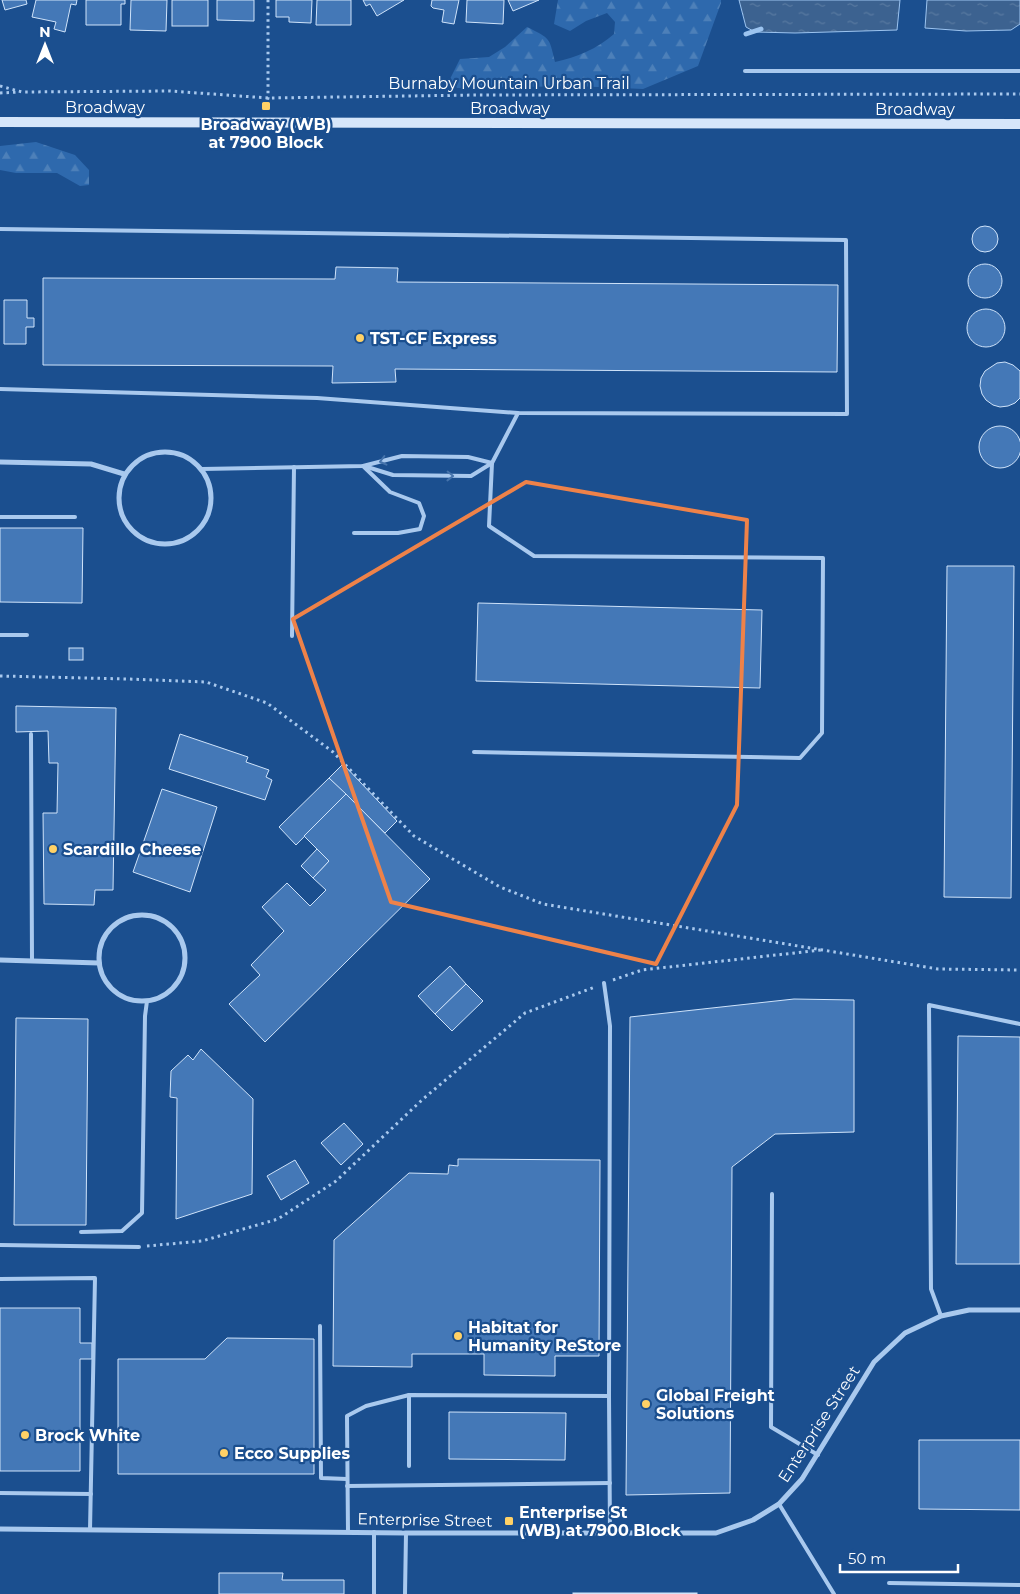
<svg xmlns="http://www.w3.org/2000/svg" width="1020" height="1594" font-family="Montserrat,sans-serif">
  <style>
    .forest { fill: url(#forest-firs) }
    .water { fill: url(#water-ripples); stroke: #9cc4f0 }
    .lines { fill: none; stroke-linecap: round; stroke-linejoin: round }
    .stream { stroke: #9cc4f0; stroke-width: 5 }
    .building { fill: #4478b7; stroke: #cfe3fa }
    .path { stroke: #a9c9ee; stroke-width: 3; stroke-dasharray: 2.5 4; stroke-linecap: butt }
    .lane { stroke: #a9c9ee; stroke-width: 4 }
    .street { stroke: #a9c9ee; stroke-width: 5 }
    .secondary { stroke: #d6e6fa; stroke-width: 10 }
    .oneway { stroke: #4674ac }
    .marked { fill: none; stroke: #ee8249; stroke-width: 4; stroke-linejoin: round }
    .poi-dot { fill: #ffd166; stroke: #1b4f8f; stroke-width: 2 }
    .labels { text-anchor: middle; dominant-baseline: central; stroke-width: 4.5; stroke-linejoin: round; paint-order: stroke }
    .street-label { font-size: 16px; fill: #fff; stroke: #1b4f8f }
    .poi-label { font-size: 16px; font-weight: bold; fill: #fff; stroke: #1b4f8f; text-anchor: start }
  </style>
  <defs>
    <pattern id="forest-firs" width="22" height="20" patternUnits="userSpaceOnUse" patternTransform="scale(1.25)"><rect width="22" height="20" fill="#2e69ad"/><path d="M5 1l3.5 6h-7zM16 11l3.5 6h-7z" fill="#4d80b9"/></pattern>
    <pattern id="water-ripples" width="26" height="14" patternUnits="userSpaceOnUse" patternTransform="scale(1.25)"><rect width="26" height="14" fill="#3c6290"/><path d="M2 4q2-2 4 0t4 0M15 11q2-2 4 0t4 0" fill="none" stroke="#597aa1"/></pattern>
  </defs>
  <rect width="100%" height="100%" fill="#1b4f8f"/>
  <g class="forest">
    <path d="M 558,0 L 721,0 L 721,3 L 698,66 L 643,89 L 575,86 L 457,88 L 450,79 L 460,59 L 489,57 L 505,47 L 527,27 C 551,39 549,37 555,62 C 577,57 597,49 614,34 L 615,22 L 607,13 L 586,21 L 570,31 L 554,24 Z"/>
    <polygon points="36,142 75,155 89,170 89,185 80,186 57,173 16,173 0,170 0,146"/>
  </g>
  <g class="water">
    <polygon points="739,0 900,0 897,30 795,33 755,32 746,27"/>
    <polygon points="927,0 1020,0 1020,24 1011,30 966,31 925,28"/>
  </g>
  <g class="lines">
    <polyline class="stream" points="746,34 761,29"/>
  </g>
  <g class="building">
    <polygon points="2,0 26,0 27,4 5,10"/>
    <polygon points="36,0 77,0 76,5 71,4 65,32 54,29 56,22 32,17"/>
    <polygon points="86,0 125,0 125,4 121,4 121,25 86,25"/>
    <polygon points="131,0 167,0 166,31 130,30"/>
    <rect x="172" y="0" width="36" height="26"/>
    <polygon points="217,0 254,0 254,21 217,20"/>
    <polygon points="276,0 312,0 311,23 289,22 289,17 276,17"/>
    <polygon points="317,0 351,0 351,25 316,25"/>
    <polygon points="363,0 404,0 377,16 370,4 366,6"/>
    <polygon points="432,0 459,0 454,24 442,22 444,10 433,8 431,6"/>
    <polygon points="467,0 504,0 503,24 466,22"/>
    <polygon points="508,0 539,0 513,11"/>
    <circle cx="985" cy="239" r="13"/>
    <circle cx="985" cy="281" r="17"/>
    <polygon points="336,267 398,268 397,282 838,285 837,372 395,369 396,382 332,383 333,366 43,365 43,278 335,279"/>
    <polygon points="4,300 27,300 27,318 34,318 34,327 26,327 26,344 4,344"/>
    <circle cx="986" cy="328" r="19"/>
    <polygon points="1005,362 1013,365 1020,371 1020,398 1015,403 1008,406 1000,407 993,405 986,400 982,394 980,386 981,378 985,371 997,363"/>
    <circle cx="1000" cy="447" r="21"/>
    <polygon points="0,528 83,528 82,603 0,602"/>
    <polygon points="947,566 1014,566 1011,898 944,897"/>
    <polygon points="478,603 762,610 760,688 476,681"/>
    <rect x="69" y="648" width="14" height="12"/>
    <polygon points="16,706 116,708 113,890 95,890 94,905 44,904 43,813 57,813 58,763 49,763 48,731 16,732"/>
    <polygon points="180,734 248,757 246,762 269,770 266,777 272,780 265,800 169,769"/>
    <polygon points="343,764 397,821 385,833 329,778"/>
    <polygon points="329,778 346,794 296,845 279,827"/>
    <polygon points="162,789 217,807 190,892 133,872"/>
    <polygon points="346,794 430,879 265,1042 229,1004 260,975 251,965 284,931 262,907 287,883 310,906 326,890 313,878 329,861 304,836"/>
    <polygon points="317,849 329,861 313,878 301,866"/>
    <polygon points="450,966 466,984 435,1014 418,996"/>
    <polygon points="466,984 483,1001 452,1031 435,1014"/>
    <polygon points="794,999 854,1000 854,1132 775,1134 732,1167 730,1493 626,1495 630,1017"/>
    <polygon points="16,1018 88,1019 86,1225 14,1225"/>
    <polygon points="958,1036 1020,1037 1020,1264 956,1264"/>
    <polygon points="201,1049 253,1099 252,1194 176,1219 177,1098 170,1097 171,1071 188,1055 193,1060"/>
    <polygon points="344,1123 363,1144 341,1165 321,1143"/>
    <polygon points="458,1159 600,1160 599,1356 555,1356 555,1376 484,1375 484,1354 412,1354 412,1367 333,1366 334,1240 409,1173 448,1174 449,1165 458,1166"/>
    <polygon points="295,1160 309,1183 281,1200 267,1176"/>
    <polygon points="0,1308 80,1308 80,1343 92,1343 92,1359 80,1359 80,1471 0,1471"/>
    <polygon points="227,1338 314,1339 314,1474 118,1474 118,1359 205,1359"/>
    <polygon points="449,1412 566,1413 565,1460 449,1459"/>
    <polygon points="919,1440 1020,1440 1020,1510 919,1509"/>
    <polygon points="219,1573 283,1573 282,1580 344,1580 344,1594 219,1594"/>
    <rect x="573" y="1593" width="124" height="1"/>
  </g>
  <g class="lines">
    <g class="path">
      <polyline points="0,86 22,92 170,91 268,98 477,95 1020,94"/>
      <polyline points="0,93 19,92"/>
      <polyline points="266,106 268,98 268,0"/>
      <polyline points="0,676 128,679 206,682 267,703 333,752 414,836 500,887 543,904 938,969 1020,970"/>
      <polyline points="613,980 642,970 821,950"/>
      <polyline points="147,1246 202,1241 278,1219 336,1181 423,1099 525,1013 595,987"/>
    </g>
    <g class="lane">
      <polyline points="745,71 1020,71"/>
      <polyline points="0,229 846,240 847,414 518,413 317,398 0,389"/>
      <polyline points="364,466 393,475 471,476 492,463"/>
      <polyline points="202,469 363,466 402,456 468,457 492,463"/>
      <polyline points="0,517 75,517"/>
      <polyline points="354,533 398,533 420,529 424,516 419,503 390,492 363,466"/>
      <polyline points="0,635 27,635"/>
      <polyline points="292,636 294,467"/>
      <polyline points="31,734 32,961"/>
      <polyline points="474,752 800,758 822,733 823,558 534,556 489,526 492,463 518,413"/>
      <polyline points="604,983 610,1026 609,1396"/>
      <polyline points="772,1194 771,1427 818,1455"/>
      <polyline points="81,1232 122,1231 142,1213 145,1016 147,1001"/>
      <polyline points="0,1245 139,1247"/>
      <polyline points="0,1279 95,1278 90,1530"/>
      <polyline points="941,1316 931,1289 929,1005 1020,1024"/>
      <polyline points="320,1326 321,1478 347,1479"/>
      <polyline points="409,1466 409,1395"/>
      <polyline points="347,1486 610,1483"/>
      <polyline points="0,1493 91,1494"/>
      <polyline points="779,1504 834,1594"/>
      <polyline points="348,1532 347,1416 366,1406 409,1395 609,1396 610,1534"/>
      <polyline points="889,1583 1020,1585"/>
      <polyline points="374,1594 374,1532"/>
      <polyline points="405,1594 406,1533"/>
    </g>
    <g class="street">
      <circle cx="165" cy="498" r="46"/>
      <polyline points="0,462 91,464 124,474"/>
      <circle cx="142" cy="958" r="43"/>
      <polyline points="0,960 99,963"/>
      <polyline points="0,1529 406,1533 716,1533 753,1520 779,1504 802,1479 874,1362 905,1333 941,1316 969,1310 1020,1310"/>
    </g>
    <polyline class="secondary" points="0,122 1020,124"/>
  </g>
  <defs><path id="oneway-chevron" d="M-2-3.5L2.5 0L-2 3.5" fill="none" stroke-width="1.6" stroke-linecap="round" stroke-linejoin="round" transform="scale(1.25)"/></defs>
  <g class="oneway">
    <use href="#oneway-chevron" transform="translate(383 461) rotate(166)"/>
    <use href="#oneway-chevron" transform="translate(450 476) rotate(1)"/>
  </g>
  <path class="marked" d="M 526,482 L 747,520 L 737,805 L 656,964 L 391,902 L 293,619 Z"/>
  <g class="poi-dot">
    <rect x="261" y="101" width="10" height="10" rx="2.5"/>
    <circle cx="360" cy="338" r="5"/>
    <circle cx="53" cy="849" r="5"/>
    <circle cx="458" cy="1336" r="5"/>
    <circle cx="646" cy="1404" r="5"/>
    <circle cx="25" cy="1435" r="5"/>
    <circle cx="224" cy="1453" r="5"/>
    <rect x="504" y="1516" width="10" height="10" rx="2.5"/>
  </g>
  <g class="labels">
    <g class="street-label">
      <text x="509" y="83">Burnaby Mountain Urban Trail</text>
      <text x="105" y="107">Broadway</text>
      <text x="510" y="108">Broadway</text>
      <text x="915" y="109">Broadway</text>
      <text transform="translate(819 1424) rotate(-57)">Enterprise Street</text>
      <text transform="translate(425 1520) rotate(1)">Enterprise Street</text>
    </g>
    <g class="poi-label">
      <text x="266" y="124" text-anchor="middle">Broadway (WB)<tspan x="266" dy="18">at 7900 Block</tspan></text>
      <text x="370" y="338">TST-CF Express</text>
      <text x="63" y="849">Scardillo Cheese</text>
      <text x="468" y="1327">Habitat for<tspan x="468" dy="18">Humanity ReStore</tspan></text>
      <text x="656" y="1395">Global Freight<tspan x="656" dy="18">Solutions</tspan></text>
      <text x="35" y="1435">Brock White</text>
      <text x="234" y="1453">Ecco Supplies</text>
      <text x="519" y="1512">Enterprise St<tspan x="519" dy="18">(WB) at 7900 Block</tspan></text>
    </g>
  </g>
  <g transform="translate(45 45)" stroke="#1b4f8f" stroke-width="4" paint-order="stroke">
  <path d="M0-4L9 19L0 12L-9 19Z" fill="#ffffff"/>
  <text y="-8" font-size="14" font-weight="bold" text-anchor="middle" fill="#ffffff">N</text>
  </g>
  <path d="M840 1564v8h118v-8" fill="none" stroke="#ffffff" stroke-width="2.5"/>
  <text x="848" y="1564" font-size="15" fill="#ffffff" stroke="#1b4f8f" stroke-width="4" paint-order="stroke">50 m</text>
</svg>
